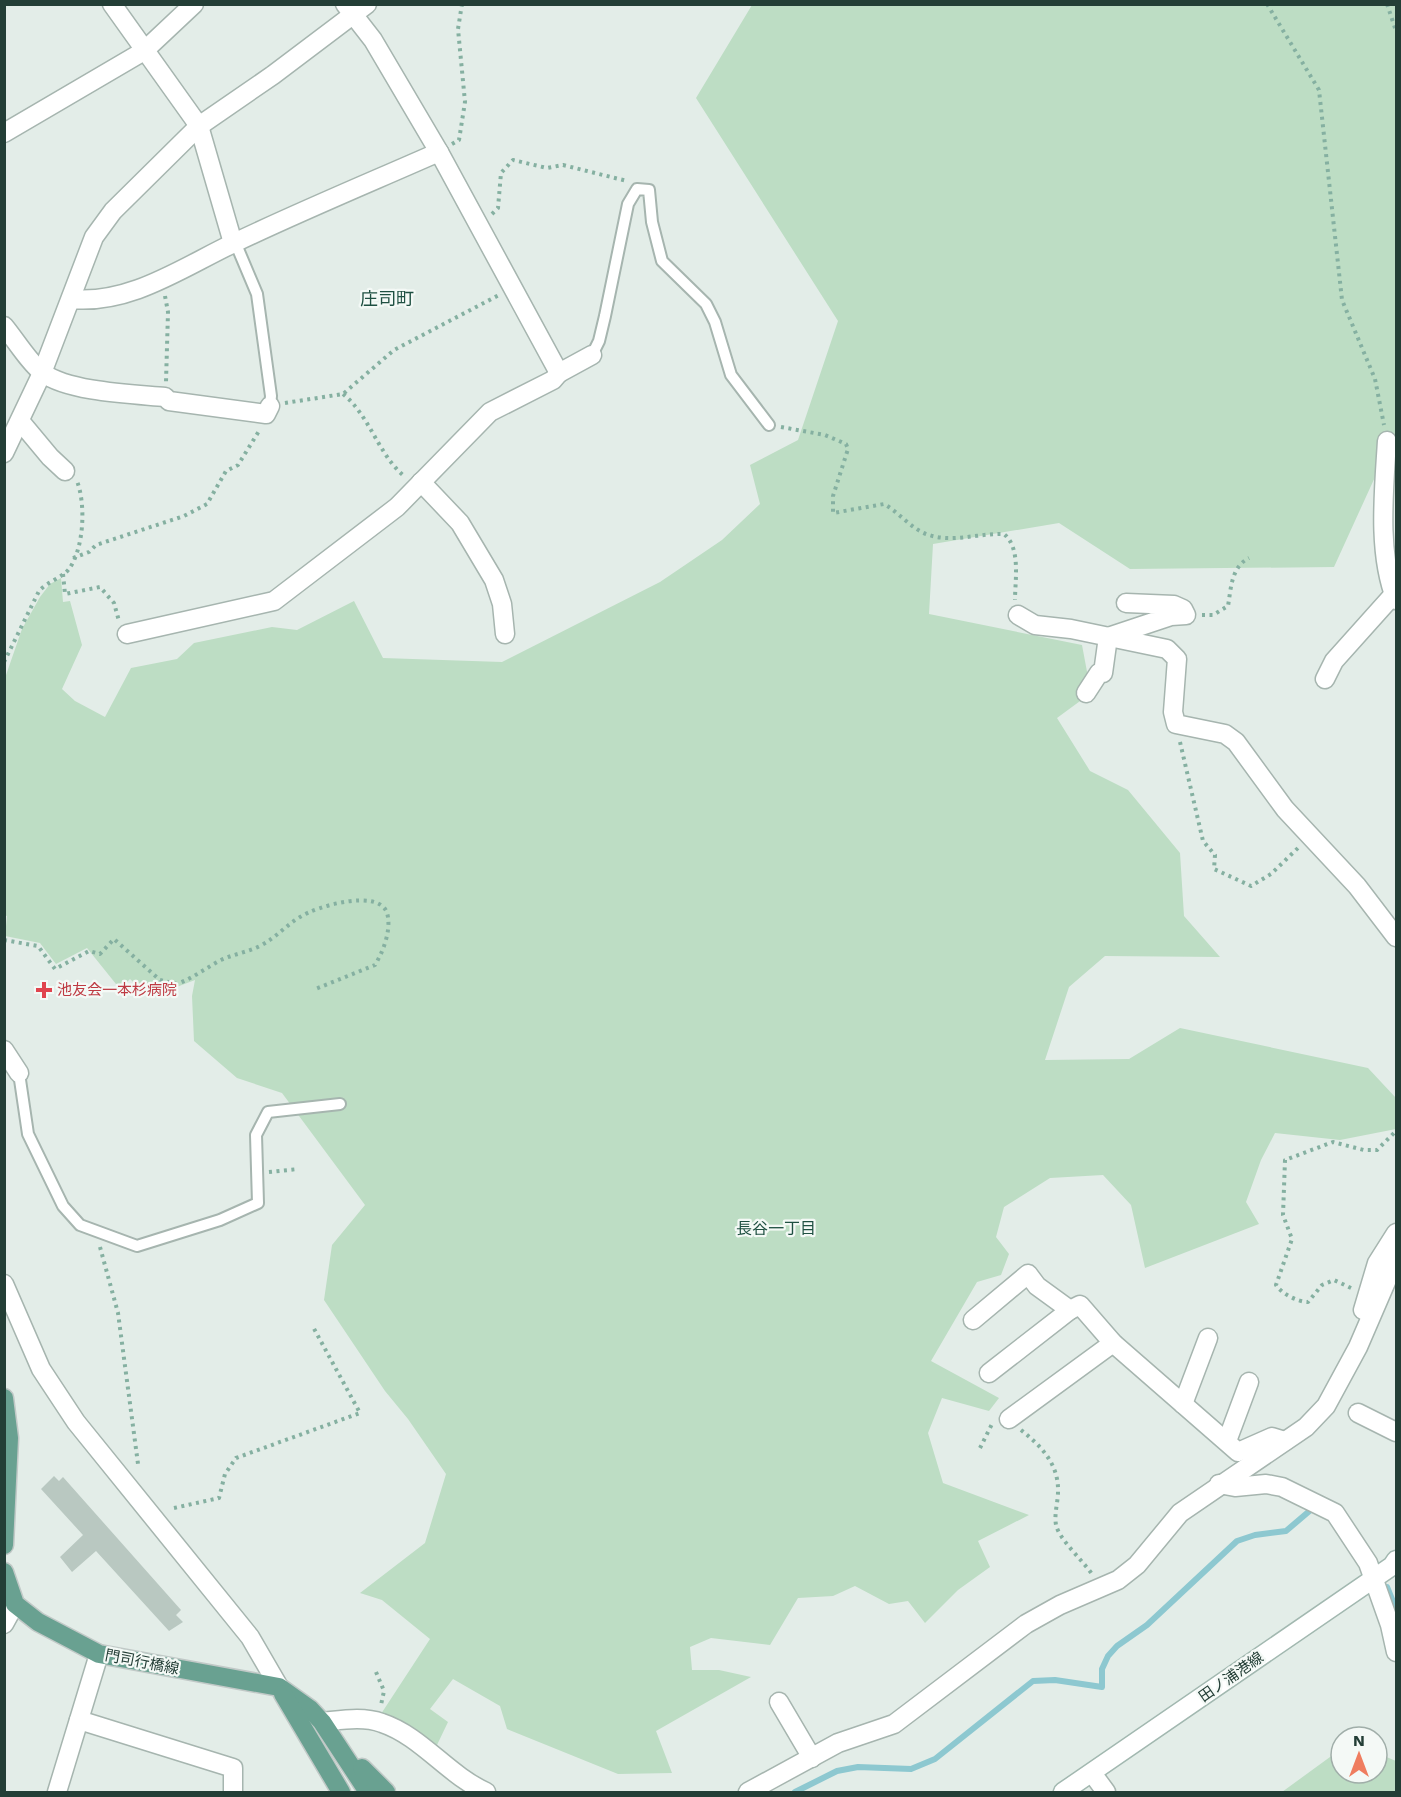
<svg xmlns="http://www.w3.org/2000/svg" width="1401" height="1797" font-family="'Work Sans','Noto Sans JP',sans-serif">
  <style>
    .green { fill: #bdddc4 }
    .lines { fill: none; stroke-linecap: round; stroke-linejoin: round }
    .stream { stroke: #8dc8d0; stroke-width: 6 }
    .building { fill: #b9c8c1 }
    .service-casing { stroke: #a6b5af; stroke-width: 14 }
    .minor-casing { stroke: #a6b5af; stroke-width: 21 }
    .tertiary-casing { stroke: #a6b5af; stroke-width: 21 }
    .secondary-casing { stroke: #a2b8b0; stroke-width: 21 }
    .primary-casing { stroke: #c1c9c7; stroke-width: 21 }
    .path { stroke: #85b0a1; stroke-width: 4; stroke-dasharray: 3 4.5; stroke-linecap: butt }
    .service { stroke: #fff; stroke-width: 10 }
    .minor { stroke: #fff; stroke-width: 18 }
    .tertiary { stroke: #fff; stroke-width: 18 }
    .secondary { stroke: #fff; stroke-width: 18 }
    .primary { stroke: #69a191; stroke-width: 18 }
    .health-dot { fill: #e0444e; stroke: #f4f9f6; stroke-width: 2 }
    .labels { text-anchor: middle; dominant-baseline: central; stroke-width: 4.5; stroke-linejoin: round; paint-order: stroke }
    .health-label { font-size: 15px; fill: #be3a42; stroke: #f4f9f6; text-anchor: start }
    .street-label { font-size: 15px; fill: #233e36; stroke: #f4f9f6 }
    .neighbourhood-label { font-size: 16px; fill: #1f5042; stroke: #f4f9f6 }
    .quarter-label { font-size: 18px; fill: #1f5042; stroke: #f4f9f6 }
  </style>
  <rect width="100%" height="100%" fill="#e3ede8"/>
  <g class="green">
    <polygon points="752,5 1396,5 1396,431 1334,567 1130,569 1059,523 933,544 929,614 1082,645 1091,693 1057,718 1090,771 1128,790 1180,853 1184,916 1220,957 1105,956 1069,987 1045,1060 1129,1059 1180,1028 1368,1068 1396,1098 1396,1129 1340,1140 1275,1133 1261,1160 1246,1202 1259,1224 1145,1268 1131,1205 1103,1175 1050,1178 1004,1207 996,1237 1009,1254 1001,1275 977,1282 931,1361 999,1398 989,1411 942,1398 928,1433 943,1483 1029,1515 978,1541 990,1567 958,1590 925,1623 908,1601 889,1604 855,1586 833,1596 798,1598 770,1645 711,1638 690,1647 692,1670 719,1670 751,1677 656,1731 672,1773 618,1774 507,1729 500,1706 453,1679 430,1709 448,1722 437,1745 397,1722 379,1717 430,1639 382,1600 360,1593 425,1543 446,1474 408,1419 385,1391 324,1300 332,1245 365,1205 282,1093 237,1078 194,1041 192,996 195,980 174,988 158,983 146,994 130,979 120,989 87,948 56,964 40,943 5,936 7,916 4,915 5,678 22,629 40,597 50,584 61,578 63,602 70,601 82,645 62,689 75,701 105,717 131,668 177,659 194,643 272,627 297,630 354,601 383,658 502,662 660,582 722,540 760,504 750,465 798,440 838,321 696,98"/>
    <polygon points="1341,1749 1341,1773 1377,1773 1377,1753 1396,1761 1396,1792 1282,1792"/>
  </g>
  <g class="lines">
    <g class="stream">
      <polyline points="1387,1587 1396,1609"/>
      <polyline points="795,1792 837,1771 858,1767 911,1769 935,1759 1033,1681 1055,1680 1102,1687 1102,1669 1108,1656 1117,1646 1147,1625 1237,1541 1255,1535 1286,1531 1313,1508"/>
    </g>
  </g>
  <polygon class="building" points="54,1476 59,1481 63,1477 181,1610 176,1615 183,1622 169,1631 96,1551 72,1572 60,1557 83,1535 41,1489"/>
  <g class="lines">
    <defs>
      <g id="service">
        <polyline points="233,243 238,249 257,294 271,396 270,406"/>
        <polyline points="592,355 599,341 605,316 628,204 637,189 649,190 652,222 662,261 706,304 715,322 731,375 769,425"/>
        <polyline points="19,1073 28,1134 63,1206 80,1225 137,1246 220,1220 258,1203 256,1135 268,1112 340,1104"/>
      </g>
      <g id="minor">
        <polyline points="112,4 199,126 233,243"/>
        <polyline points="345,4 373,40 439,152 559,373 592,355"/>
        <polyline points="4,133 144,51 194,4"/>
        <path d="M 71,299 C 130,305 183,267 234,243 C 301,211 371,182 439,152"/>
        <path d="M 4,326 C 15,339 30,364 43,373 C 69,392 133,394 165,397 L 169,401 L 266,414 L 270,406"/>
        <polyline points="20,421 50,457 65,471"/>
        <path d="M 1387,441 C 1384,490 1377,553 1396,600"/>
        <polyline points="421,482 460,523 494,580 502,604 505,634"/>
        <polyline points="1018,615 1035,625 1071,629 1167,649 1177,659 1173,712 1176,724 1225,734 1236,742 1285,809 1357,886 1396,937"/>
        <polyline points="127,634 274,601 397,507 490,412 553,380 559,373"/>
        <polyline points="1325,679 1334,661 1394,594"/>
        <polyline points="1086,693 1099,673 1103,673 1108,637 1171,616 1186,615 1183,609 1174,605 1126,603"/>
        <polyline points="4,1050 19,1073"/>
        <polyline points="1363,1310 1377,1263 1396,1233"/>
        <polyline points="973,1320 1028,1274 1037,1286 1070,1310 1080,1305 1113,1343 1238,1452 1272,1437 1285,1441"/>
        <polyline points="989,1373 1070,1310"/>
        <polyline points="1183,1404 1208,1338"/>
        <polyline points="1358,1413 1396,1432"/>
        <polyline points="1009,1419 1113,1343"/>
        <polyline points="1227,1441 1249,1382"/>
        <polyline points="1219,1484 1235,1487 1266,1484 1282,1487 1335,1513 1368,1563 1390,1625 1396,1652"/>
        <polyline points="4,1624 15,1604"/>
        <polyline points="779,1702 812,1758"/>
        <polyline points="79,1720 233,1768 233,1792"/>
        <path d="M 322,1722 C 342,1720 363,1716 382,1723 C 421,1736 448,1775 486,1792"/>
        <polyline points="1092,1773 1106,1792"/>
        <polyline points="748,1792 838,1743 894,1724 1026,1624 1060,1605 1118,1580 1137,1565 1180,1513 1306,1427 1326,1406 1358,1347 1396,1259"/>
      </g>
      <g id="tertiary">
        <polyline points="4,453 42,373 94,237 113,211 199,126 273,75 367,4"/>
        <polyline points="4,1284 41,1369 76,1422 250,1637 279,1687"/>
        <polyline points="57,1792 99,1654"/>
      </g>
      <polyline id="secondary" points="1063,1792 1392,1566 1396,1560"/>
      <g id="primary">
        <polyline points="4,1398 9,1438 4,1545"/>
        <polyline points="4,1572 15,1604 38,1622 99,1654 279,1687 310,1709 322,1722 368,1792"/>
        <polyline points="283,1694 341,1792"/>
        <polyline points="362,1768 386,1792"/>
      </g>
    </defs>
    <use href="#service" class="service-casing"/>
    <use href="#minor" class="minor-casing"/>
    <use href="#tertiary" class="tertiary-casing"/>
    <use href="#secondary" class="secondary-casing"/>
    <use href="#primary" class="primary-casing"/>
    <g class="path">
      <polyline points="1267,4 1319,90 1342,300 1375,379 1384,425"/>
      <polyline points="1387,4 1396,31"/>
      <polyline points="452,144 459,140 465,102 458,29 462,4"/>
      <polyline points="492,214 498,208 501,173 513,160 547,168 563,165 627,181"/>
      <polyline points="165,296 168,312 166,382"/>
      <path d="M 343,394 C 370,416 378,454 404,476"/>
      <polyline points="285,403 343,394 394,350 499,295"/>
      <path d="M 781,427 L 825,435 L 846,444 L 848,449 L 833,496 L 833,513 L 884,504 C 900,513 912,530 929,535 C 953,543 979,533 1004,534 C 1021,548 1015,580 1015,600"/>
      <polyline points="73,558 89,552 96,545 184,516 207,504 226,471 238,465 259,431"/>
      <polyline points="63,574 65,594 100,587 114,603 119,621"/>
      <path d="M 1202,615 L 1213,615 L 1228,606 C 1231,589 1231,567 1249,558"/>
      <path d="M 4,662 L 39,591 C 47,582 63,577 69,569 C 84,548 86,505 77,481"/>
      <polyline points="1180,742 1203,841 1215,855 1214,869 1251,886 1271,874 1298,848"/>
      <path d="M 4,940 L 38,946 L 55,969 L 89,951 L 100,954 L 114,939 L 160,980 L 177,984 C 193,978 206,968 221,960 C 234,954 248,952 260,946 C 277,937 285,926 300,917 C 317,906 379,888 387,913 C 392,929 383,952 375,965 L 313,990"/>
      <polyline points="269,1172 298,1169"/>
      <polyline points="100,1247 118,1313 138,1464"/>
      <path d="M 1351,1288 L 1334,1280 L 1322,1285 L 1308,1302 C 1298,1302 1282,1294 1276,1285 L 1292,1239 L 1283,1215 L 1285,1160 L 1333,1142 L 1364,1150 L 1377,1150 L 1396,1131"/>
      <path d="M 1021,1430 C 1041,1446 1059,1464 1058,1492 C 1058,1502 1054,1514 1056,1525 C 1059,1539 1083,1561 1092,1574"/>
      <polyline points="980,1448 992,1424"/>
      <polyline points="174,1508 219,1498 225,1474 236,1458 360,1413 312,1325"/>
      <polyline points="376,1672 384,1691 381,1705"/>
    </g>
    <use href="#service" class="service"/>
    <use href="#minor" class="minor"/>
    <use href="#tertiary" class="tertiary"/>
    <use href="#secondary" class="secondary"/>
    <use href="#primary" class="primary"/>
  </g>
  <path class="health-dot" d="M41 981h6v6h6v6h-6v6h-6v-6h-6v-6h6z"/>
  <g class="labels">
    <g class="health-label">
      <text x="57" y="990">池友会一本杉病院</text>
    </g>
    <g class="street-label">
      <text transform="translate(142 1662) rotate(11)">門司行橋線</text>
      <text transform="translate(1231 1677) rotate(-35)">田ノ浦港線</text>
    </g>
    <g class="neighbourhood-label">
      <text x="776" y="1228">長谷一丁目</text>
    </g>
    <g class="quarter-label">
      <text x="387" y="298">庄司町</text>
    </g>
  </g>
  <rect width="1401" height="1797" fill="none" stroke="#233e36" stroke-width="12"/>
  <g transform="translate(1359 1755)"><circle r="28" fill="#f4f9f6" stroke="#a0aea9" stroke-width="1.5"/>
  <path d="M0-4.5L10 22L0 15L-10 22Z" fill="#ef7d5f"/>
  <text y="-9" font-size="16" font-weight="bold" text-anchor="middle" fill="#233e36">N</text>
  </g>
</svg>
